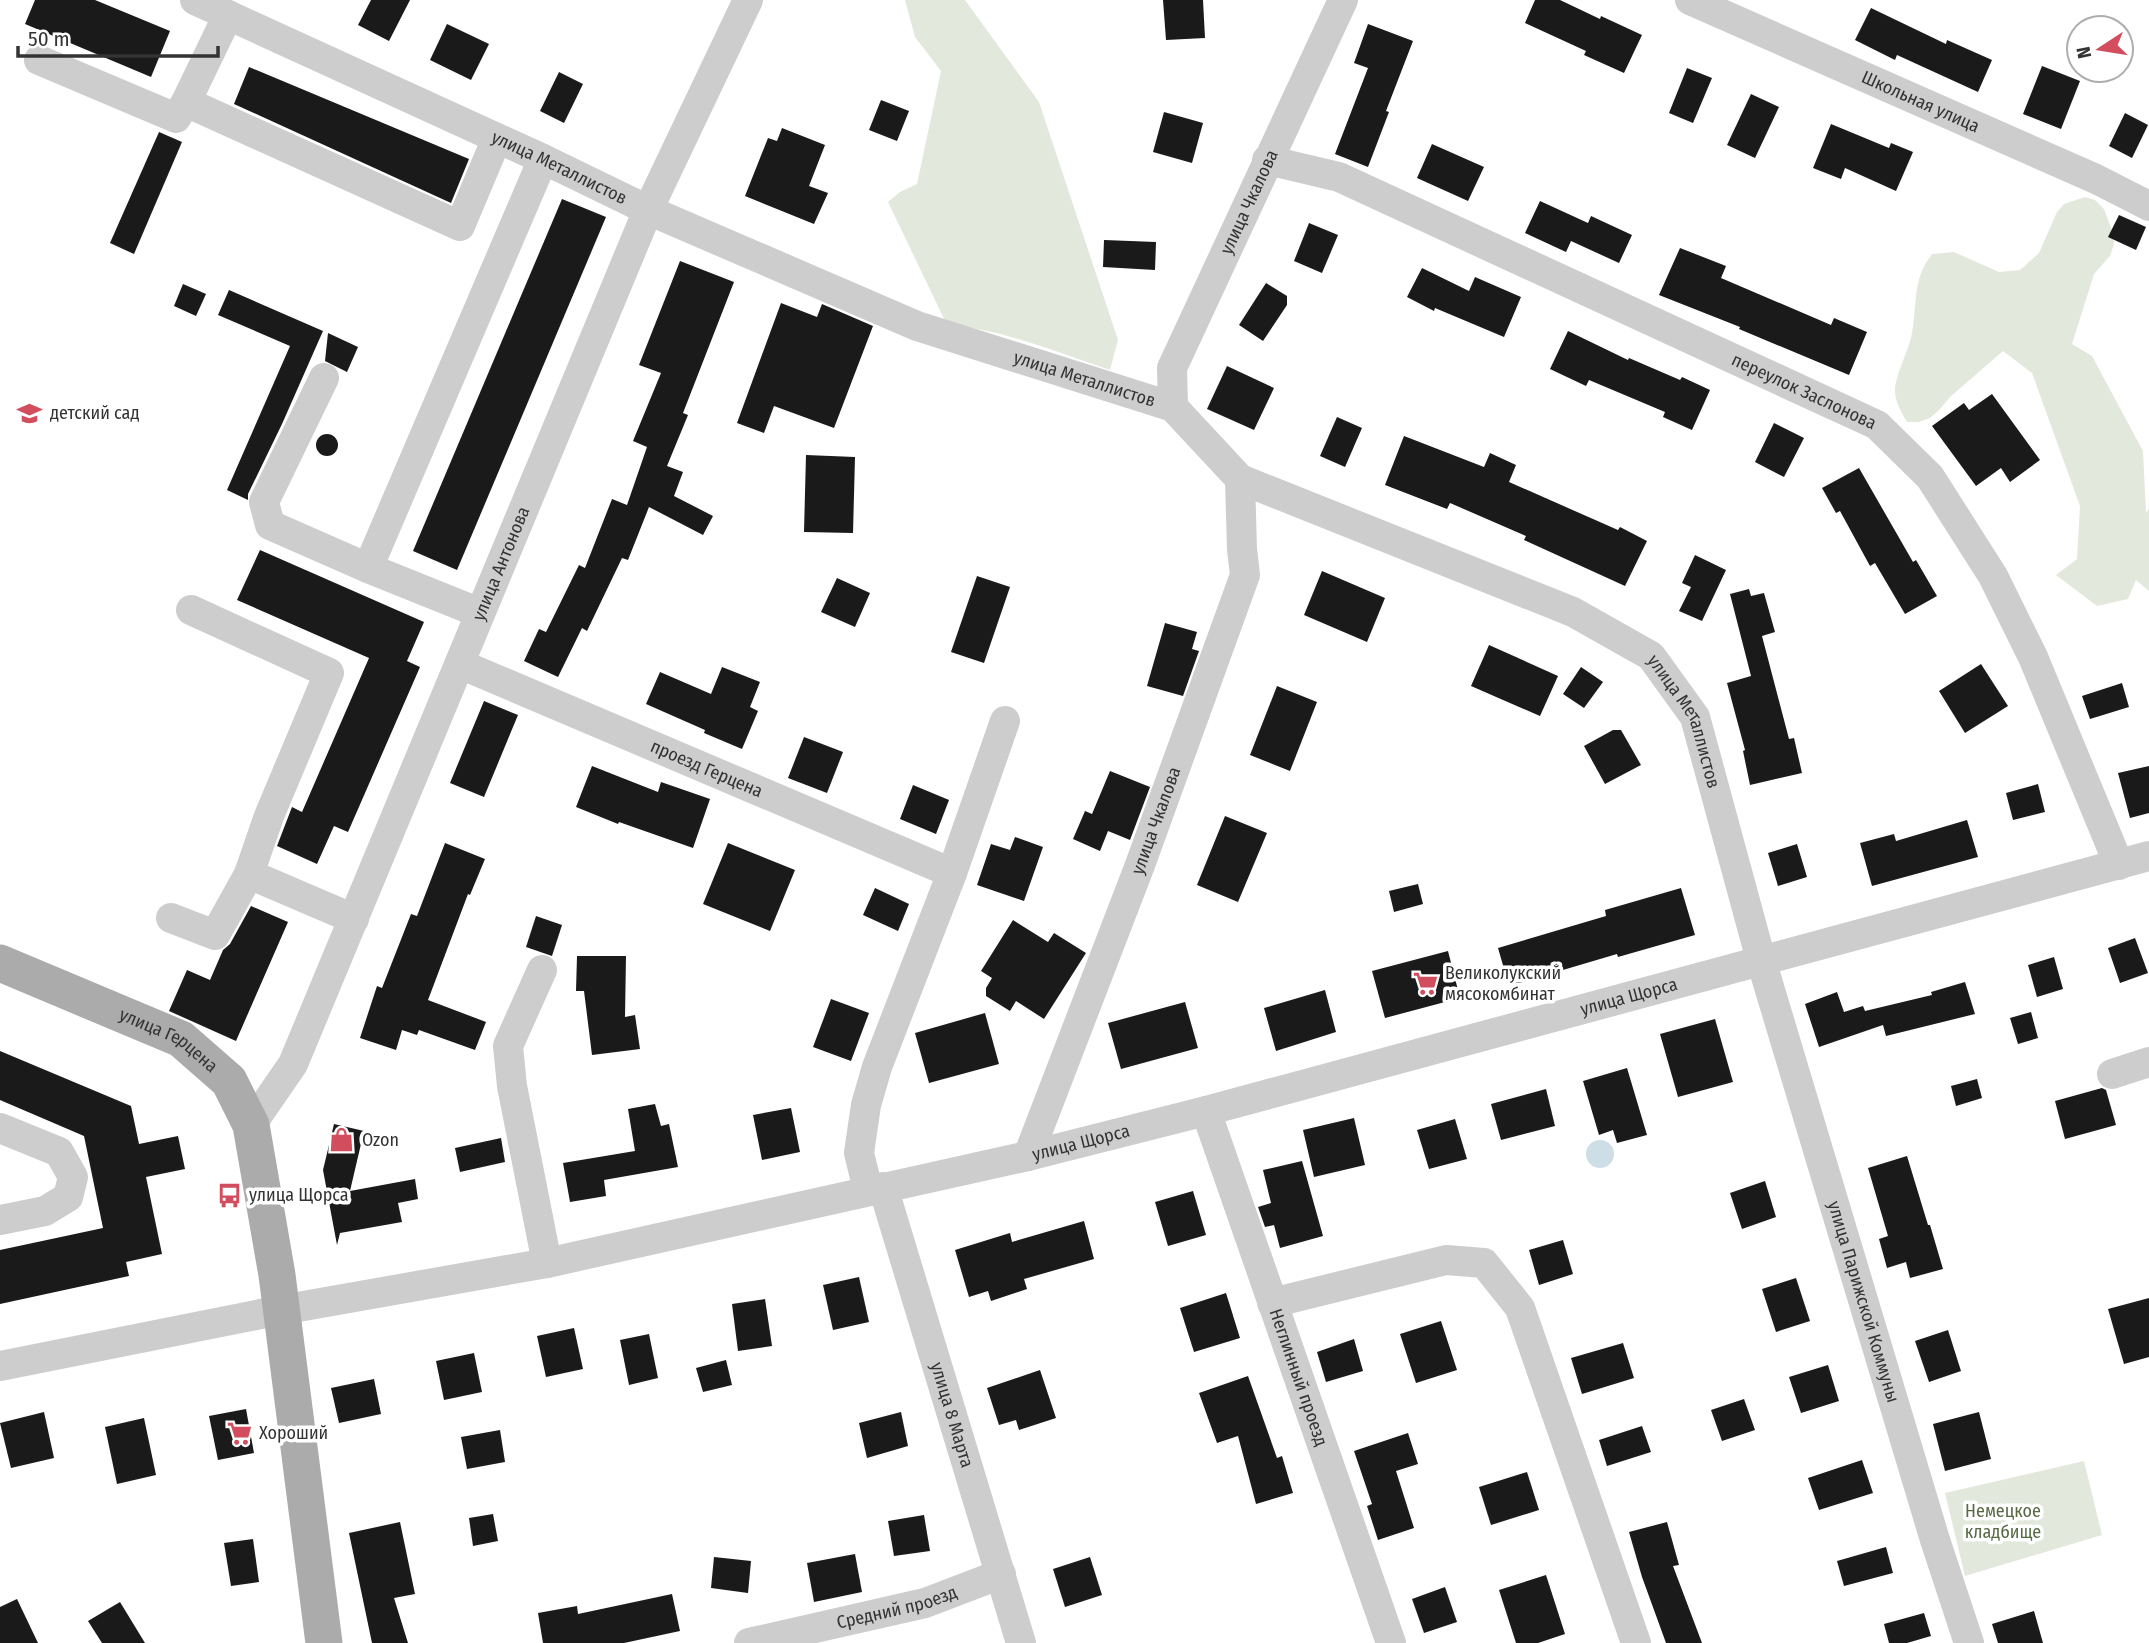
<svg xmlns="http://www.w3.org/2000/svg" width="2149" height="1643" font-family="'Fira Sans Condensed',sans-serif">
  <style>
    .green { fill: #e3e8dd }
    .water { fill: #cddee6 }
    .building { fill: #1a1a1a }
    .lines { fill: none; stroke-linecap: round; stroke-linejoin: round }
    .minor { stroke: #cdcdcd; stroke-width: 30 }
    .major { stroke: #ababab; stroke-width: 37 }
    .labels { text-anchor: middle; dominant-baseline: central; stroke-width: 7; stroke-linejoin: round; paint-order: stroke }
    .street-label { font-size: 18px; fill: #333; stroke: #fff }
    .poi-label { font-size: 18px; fill: #333; stroke: #fff; text-anchor: start }
    .park-label { font-size: 18px; fill: #586a44; stroke: #fff }
  </style>
  <rect width="100%" height="100%" fill="#fff"/>
  <g class="green">
    <path d="M 905,0 L 965,0 L 1039,102 L 1118,340 L 1110,370 C 1058,353 1003,329 947,325 L 888,202 L 900,192 L 917,184 L 941,71 L 915,37 Z"/>
    <path d="M 2085,197 L 2095,200 L 2104,209 L 2113,233 L 2114,244 L 2110,256 L 2094,274 L 2072,344 L 2092,356 L 2143,451 L 2146,513 L 2149,509 L 2149,591 L 2136,580 L 2128,599 L 2097,606 L 2056,575 L 2077,559 L 2080,506 L 2032,373 L 2003,351 L 1950,397 L 1940,409 L 1930,418 L 1919,422 L 1907,422 C 1902,413 1895,402 1895,391 C 1895,377 1907,353 1911,338 C 1918,308 1911,280 1932,254 L 1954,252 L 1999,272 L 2020,270 L 2039,253 L 2057,212 L 2064,204 Z"/>
    <polygon points="2084,1461 2102,1535 1965,1576 1945,1493"/>
  </g>
  <circle class="water" cx="1600" cy="1154" r="14"/>
  <g class="building">
    <polygon points="35,0 95,0 170,31 151,77 25,24"/>
    <polygon points="371,0 410,0 389,41 358,25"/>
    <polygon points="1163,0 1203,0 1205,38 1166,40"/>
    <polygon points="1535,0 1560,0 1600,19 1601,16 1642,35 1624,73 1584,55 1586,51 1525,23"/>
    <polygon points="1871,8 1946,44 1947,40 1992,60 1978,92 1897,55 1895,60 1855,40"/>
    <polygon points="447,24 489,44 471,80 430,60"/>
    <polygon points="1368,24 1413,41 1386,111 1389,112 1368,167 1335,154 1368,68 1354,63"/>
    <polygon points="2042,66 2080,81 2061,129 2023,114"/>
    <polygon points="249,67 469,159 451,203 234,104"/>
    <polygon points="1687,68 1712,78 1693,123 1669,113"/>
    <polygon points="559,72 583,84 564,123 540,111"/>
    <polygon points="1751,94 1779,107 1755,158 1727,145"/>
    <polygon points="881,100 909,111 897,141 869,130"/>
    <polygon points="1164,112 1203,123 1192,163 1153,152"/>
    <polygon points="2125,113 2148,125 2132,158 2109,146"/>
    <polygon points="1831,124 1889,148 1891,143 1913,152 1896,191 1845,168 1841,179 1813,168"/>
    <polygon points="782,128 825,145 809,186 828,193 814,224 745,196 768,138 777,141"/>
    <polygon points="159,132 182,142 134,254 110,243"/>
    <polygon points="1432,144 1484,167 1468,201 1417,178"/>
    <polygon points="562,199 606,217 457,570 413,551"/>
    <polygon points="1540,201 1588,223 1591,216 1632,235 1619,263 1571,241 1566,252 1525,233"/>
    <polygon points="2119,215 2146,227 2136,250 2108,237"/>
    <polygon points="1309,223 1338,235 1322,273 1294,261"/>
    <polygon points="1104,240 1156,242 1155,270 1103,267"/>
    <polygon points="1680,248 1726,266 1721,278 1831,325 1834,318 1867,332 1849,375 1739,329 1740,327 1659,295"/>
    <polygon points="680,261 734,282 683,413 688,415 667,466 683,472 674,496 713,516 703,535 649,507 628,560 622,558 587,631 582,628 558,677 524,661 539,629 546,632 579,565 585,568 612,499 627,505 647,447 633,441 661,373 639,365"/>
    <polygon points="1422,268 1469,291 1475,277 1521,297 1504,337 1435,308 1434,311 1407,297"/>
    <polygon points="1266,283 1287,296 1287,305 1263,341 1239,325"/>
    <polygon points="183,284 206,294 196,316 174,306"/>
    <polygon points="229,290 323,331 282,424 248,494 248,500 227,490 290,346 218,315"/>
    <polygon points="781,303 817,317 822,304 873,326 834,428 774,406 764,433 737,423"/>
    <polygon points="1568,331 1628,360 1629,358 1680,380 1682,377 1710,390 1692,430 1663,417 1665,412 1589,380 1586,386 1550,369"/>
    <polygon points="328,333 358,347 347,372 325,361"/>
    <polygon points="1227,366 1274,388 1254,430 1207,409"/>
    <polygon points="1992,394 2040,460 2010,482 2001,468 1976,486 1932,426 1964,403 1969,410"/>
    <polygon points="1337,417 1362,428 1345,467 1320,456"/>
    <polygon points="1774,423 1804,438 1784,477 1755,462"/>
    <circle cx="327" cy="445" r="11"/>
    <polygon points="1404,436 1484,467 1490,453 1516,465 1509,482 1618,530 1620,527 1647,541 1625,586 1524,540 1526,536 1450,503 1447,509 1385,485"/>
    <polygon points="806,455 855,457 853,533 804,532"/>
    <polygon points="1859,468 1913,562 1916,560 1937,596 1905,614 1875,563 1870,566 1840,511 1836,513 1822,488"/>
    <polygon points="260,550 424,622 407,661 420,667 348,832 334,826 317,864 277,846 292,807 302,812 369,658 237,600"/>
    <polygon points="1695,555 1726,570 1702,621 1679,611 1691,587 1682,583"/>
    <polygon points="1322,571 1385,598 1367,642 1304,615"/>
    <polygon points="977,576 1010,587 984,663 951,652"/>
    <polygon points="837,578 870,593 855,627 821,612"/>
    <polygon points="1749,589 1751,596 1764,593 1775,632 1762,636 1789,739 1794,738 1802,773 1750,785 1743,751 1745,750 1727,683 1751,676 1730,594"/>
    <polygon points="1165,623 1197,632 1192,649 1199,651 1183,696 1147,686"/>
    <polygon points="1489,645 1558,676 1540,716 1471,686"/>
    <polygon points="1981,664 2008,706 1965,733 1939,691"/>
    <polygon points="722,667 760,682 750,707 758,711 742,749 704,733 705,730 646,704 660,672 711,694"/>
    <polygon points="1581,667 1603,682 1584,708 1563,694"/>
    <polygon points="2122,683 2129,707 2090,719 2082,696"/>
    <polygon points="1277,686 1317,702 1290,771 1250,755"/>
    <polygon points="484,701 518,715 484,797 450,783"/>
    <polygon points="1613,730 1621,730 1641,765 1605,784 1584,746"/>
    <polygon points="804,737 843,752 827,793 788,778"/>
    <polygon points="592,766 658,792 661,782 710,799 693,848 619,822 618,824 576,807"/>
    <polygon points="2149,766 2149,813 2130,818 2118,773"/>
    <polygon points="1110,771 1150,787 1130,840 1108,831 1100,851 1073,839 1085,811 1092,814"/>
    <polygon points="2038,784 2045,812 2013,820 2006,793"/>
    <polygon points="913,785 949,800 936,834 900,819"/>
    <polygon points="1225,816 1267,833 1238,902 1197,885"/>
    <polygon points="1967,820 1978,857 1872,886 1860,843 1894,834 1896,841"/>
    <polygon points="1015,837 1043,847 1024,901 977,885 991,844 1010,850"/>
    <polygon points="445,843 485,859 470,895 468,894 428,1000 486,1022 475,1050 419,1030 417,1035 402,1030 396,1050 360,1038 377,986 382,988 411,914 417,916"/>
    <polygon points="728,843 795,870 770,931 703,904"/>
    <polygon points="1797,844 1807,877 1778,886 1768,853"/>
    <polygon points="1418,884 1423,904 1394,912 1389,891"/>
    <polygon points="875,888 909,904 898,931 863,915"/>
    <polygon points="1681,888 1695,935 1618,957 1617,954 1509,986 1498,948 1606,916 1605,910"/>
    <polygon points="251,906 288,922 236,1041 169,1011 187,970 210,980 223,950 230,944"/>
    <polygon points="536,916 562,925 552,956 526,947"/>
    <polygon points="1013,920 1048,942 1054,933 1086,953 1044,1019 1016,1001 1010,1011 986,996 986,988 992,978 981,971"/>
    <polygon points="2135,938 2148,973 2120,983 2108,948"/>
    <polygon points="1448,951 1460,998 1385,1018 1372,971"/>
    <polygon points="577,956 626,956 625,1017 635,1015 640,1049 592,1055 584,991 576,991"/>
    <polygon points="2054,957 2063,989 2037,997 2028,965"/>
    <polygon points="1965,982 1975,1014 1886,1036 1883,1025 1819,1047 1805,1004 1837,992 1844,1012 1863,1006 1865,1011 1932,995 1931,992"/>
    <polygon points="1325,990 1336,1032 1276,1051 1264,1008"/>
    <polygon points="831,999 869,1013 851,1061 813,1047"/>
    <polygon points="1185,1002 1198,1048 1121,1069 1108,1023"/>
    <polygon points="2031,1012 2038,1038 2018,1044 2010,1018"/>
    <polygon points="985,1013 999,1064 929,1083 915,1033"/>
    <polygon points="1715,1019 1733,1082 1678,1097 1660,1034"/>
    <polygon points="0,1051 131,1106 139,1144 178,1136 185,1169 146,1177 162,1254 126,1262 129,1276 0,1304 0,1250 103,1228 84,1136 0,1100"/>
    <polygon points="1627,1068 1647,1135 1617,1143 1613,1130 1599,1135 1583,1081"/>
    <polygon points="1977,1079 1982,1098 1956,1106 1951,1086"/>
    <polygon points="2102,1088 2106,1090 2116,1125 2065,1139 2055,1101"/>
    <polygon points="1546,1089 1555,1126 1501,1140 1491,1104"/>
    <polygon points="655,1104 661,1126 669,1124 678,1167 604,1180 606,1196 570,1202 563,1163 635,1151 628,1109"/>
    <polygon points="791,1108 800,1152 762,1160 753,1115"/>
    <polygon points="1354,1118 1365,1165 1314,1177 1303,1130"/>
    <polygon points="1455,1119 1467,1159 1429,1169 1417,1130"/>
    <polygon points="334,1124 364,1131 350,1191 415,1179 418,1199 398,1203 402,1222 340,1233 337,1245 323,1170"/>
    <polygon points="501,1138 505,1162 460,1172 455,1148"/>
    <polygon points="1907,1156 1928,1225 1930,1225 1943,1269 1910,1278 1906,1262 1887,1268 1879,1239 1888,1236 1868,1168"/>
    <polygon points="1302,1161 1323,1236 1280,1248 1274,1225 1265,1227 1258,1207 1271,1203 1263,1170"/>
    <polygon points="1765,1181 1776,1217 1742,1229 1730,1193"/>
    <polygon points="1193,1191 1206,1235 1168,1246 1155,1202"/>
    <polygon points="1084,1221 1094,1259 1024,1279 1027,1289 991,1301 988,1291 969,1297 955,1250 1010,1233 1012,1242"/>
    <polygon points="1563,1240 1573,1274 1539,1285 1529,1250"/>
    <polygon points="859,1277 869,1322 833,1330 823,1285"/>
    <polygon points="1796,1278 1810,1321 1776,1332 1762,1289"/>
    <polygon points="1226,1293 1240,1338 1194,1352 1180,1308"/>
    <polygon points="2149,1298 2149,1357 2124,1364 2108,1309"/>
    <polygon points="765,1299 772,1346 738,1351 732,1304"/>
    <polygon points="1441,1321 1457,1370 1416,1383 1400,1334"/>
    <polygon points="574,1328 583,1369 546,1377 537,1336"/>
    <polygon points="1948,1330 1961,1371 1929,1382 1915,1341"/>
    <polygon points="649,1334 658,1378 629,1385 620,1340"/>
    <polygon points="1354,1339 1363,1371 1326,1382 1317,1352"/>
    <polygon points="1623,1343 1634,1378 1582,1394 1571,1358"/>
    <polygon points="474,1353 482,1392 444,1400 436,1361"/>
    <polygon points="726,1360 732,1385 703,1392 696,1368"/>
    <polygon points="1828,1365 1839,1401 1801,1413 1789,1377"/>
    <polygon points="1040,1370 1056,1418 1019,1430 1016,1420 999,1425 987,1388"/>
    <polygon points="1248,1376 1277,1458 1282,1456 1293,1493 1256,1504 1238,1436 1217,1443 1199,1393"/>
    <polygon points="374,1379 381,1414 339,1423 331,1388"/>
    <polygon points="1744,1399 1755,1430 1722,1441 1711,1410"/>
    <polygon points="246,1409 254,1453 218,1460 209,1416"/>
    <polygon points="44,1412 54,1458 11,1468 0,1423"/>
    <polygon points="901,1412 908,1446 867,1458 859,1423"/>
    <polygon points="1979,1412 1991,1459 1945,1471 1933,1424"/>
    <polygon points="144,1418 156,1475 117,1484 105,1427"/>
    <polygon points="1642,1426 1651,1452 1607,1466 1599,1440"/>
    <polygon points="500,1430 505,1462 467,1469 461,1437"/>
    <polygon points="1408,1433 1418,1464 1396,1471 1414,1528 1378,1540 1367,1506 1372,1504 1354,1451"/>
    <polygon points="1862,1460 1873,1493 1819,1510 1808,1478"/>
    <polygon points="1527,1472 1539,1510 1491,1525 1479,1487"/>
    <polygon points="493,1514 498,1541 473,1546 469,1518"/>
    <polygon points="924,1515 930,1551 894,1556 888,1521"/>
    <polygon points="400,1522 415,1594 394,1598 408,1643 372,1643 349,1533"/>
    <polygon points="1667,1522 1679,1565 1673,1566 1702,1643 1666,1643 1642,1577 1629,1532"/>
    <polygon points="253,1539 259,1582 231,1586 224,1543"/>
    <polygon points="1886,1547 1893,1573 1844,1586 1837,1561"/>
    <polygon points="855,1554 862,1592 814,1602 807,1563"/>
    <polygon points="714,1557 751,1561 748,1593 711,1588"/>
    <polygon points="1090,1557 1102,1595 1065,1607 1053,1569"/>
    <polygon points="1546,1575 1565,1634 1538,1643 1516,1643 1499,1590"/>
    <polygon points="1445,1587 1457,1622 1424,1633 1412,1599"/>
    <polygon points="672,1594 680,1631 624,1643 543,1643 538,1613 577,1606 578,1614"/>
    <polygon points="17,1599 38,1643 0,1643 0,1607"/>
    <polygon points="120,1602 145,1643 102,1643 88,1621"/>
    <polygon points="2034,1611 2043,1643 1998,1643 1992,1624"/>
    <polygon points="1924,1613 1931,1636 1907,1643 1889,1643 1884,1624"/>
  </g>
  <g class="lines">
    <g class="minor">
      <path id="s1" d="M 195,0 L 543,159 L 648,210 L 917,326 L 1173,407 L 1240,479 L 1573,612 L 1651,656 L 1695,717 L 1761,960 L 1935,1540 L 1969,1643"/>
      <path id="s2" d="M 1690,0 L 2096,179 L 2149,206"/>
      <polyline points="39,60 176,118 186,102 228,15"/>
      <polyline points="186,102 460,226 497,138"/>
      <path id="s3" d="M 1267,160 L 1339,177 L 1877,425 L 1930,477 L 1993,576 L 2033,657 L 2119,865"/>
      <polyline points="324,378 264,502 270,525 368,568"/>
      <path id="s4" d="M 1173,407 L 1172,368 L 1343,0"/>
      <polyline points="191,610 329,673 269,816 249,874 354,919"/>
      <polyline points="480,613 368,568 543,159"/>
      <path id="s5" d="M 460,664 L 952,873"/>
      <polyline points="171,918 215,935 249,874"/>
      <polyline points="542,970 508,1046 512,1086 547,1263"/>
      <polyline points="2112,1074 2149,1062"/>
      <path id="s6" d="M 1206,1111 L 1391,1643"/>
      <path id="s7" d="M 251,1125 L 293,1064 L 648,210 L 748,0"/>
      <polyline points="0,1128 59,1152 73,1177 68,1197 45,1211 0,1220"/>
      <path id="s8" d="M 1028,1156 L 1140,865 L 1245,575 L 1242,549 L 1240,479"/>
      <path id="s9" d="M 883,1187 L 1021,1643"/>
      <polyline points="868,1190 859,1153 866,1105 877,1067 952,873 1005,721"/>
      <polyline points="1272,1303 1446,1260 1484,1263 1520,1308 1636,1643"/>
      <path id="s10" d="M 0,1366 L 281,1310 L 547,1263 L 1028,1156 L 1206,1111 L 2149,856"/>
      <path id="s11" d="M 749,1643 L 925,1603 L 1001,1574"/>
    </g>
    <path class="major" id="s12" d="M 0,963 L 181,1039 L 229,1081 L 251,1125 L 277,1275 L 324,1643"/>
  </g>
  <defs>
    <symbol id="school-bare" viewBox="-9 -9 18 18"><path d="M0-5L7-2L0 1L-7-2ZM-4 1L0 2.5L4 1V4Q0 6-4 4Z" fill="#d24d5d" stroke="#fff" stroke-width="2.5" paint-order="stroke"/></symbol>
    <symbol id="supermarket-bare" viewBox="-9 -9 18 18"><path d="M-6-5.5h2.5l.6 2H6L4.5 2H-2.5L-4.4-4H-6ZM-1.5 3.2a1.3 1.3 0 1 0 .1 0ZM3 3.2a1.3 1.3 0 1 0 .1 0Z" fill="#d24d5d" stroke="#fff" stroke-width="2.5" paint-order="stroke"/></symbol>
    <symbol id="shop-bare" viewBox="-9 -9 18 18"><path d="M-5-2.5h2.3a2.7 3.5 0 0 1 5.4 0H5L5.5 6h-11ZM-1.5-2.5h3a1.5 2.3 0 0 0-3 0Z" fill="#d24d5d" stroke="#fff" stroke-width="2.5" paint-order="stroke"/></symbol>
    <symbol id="bus-bare" viewBox="-9 -9 18 18"><path d="M-5-6H5V4H4V6H2V4H-2V6H-4V4H-5ZM-3.5-4V0h7V-4ZM-3.5 1.2v1.5H-2V1.2ZM2 1.2v1.5H3.5V1.2Z" fill="#d24d5d" stroke="#fff" stroke-width="2.5" paint-order="stroke"/></symbol>
  </defs>
  <g fill-rule="evenodd">
    <use href="#school-bare" x="12" y="396" width="35" height="35"/>
    <use href="#supermarket-bare" x="1408" y="966" width="35" height="35"/>
    <use href="#shop-bare" x="324" y="1122" width="35" height="35"/>
    <use href="#bus-bare" x="212" y="1178" width="35" height="35"/>
    <use href="#supermarket-bare" x="222" y="1416" width="35" height="35"/>
  </g>
  <g class="labels">
    <g class="street-label">
      <text stroke="none"><textPath href="#s2" startOffset="252">Школьная улица</textPath></text>
      <text stroke="none"><textPath href="#s1" startOffset="401">улица Металлистов</textPath></text>
      <text stroke="none"><textPath href="#s4" startOffset="222">улица Чкалова</textPath></text>
      <text stroke="none"><textPath href="#s1" startOffset="968">улица Металлистов</textPath></text>
      <text stroke="none"><textPath href="#s3" startOffset="586">переулок Заслонова</textPath></text>
      <text stroke="none"><textPath href="#s7" startOffset="616">улица Антонова</textPath></text>
      <text stroke="none"><textPath href="#s1" startOffset="1682">улица Металлистов</textPath></text>
      <text stroke="none"><textPath href="#s5" startOffset="268">проезд Герцена</textPath></text>
      <text stroke="none"><textPath href="#s8" startOffset="359">улица Чкалова</textPath></text>
      <text stroke="none"><textPath href="#s10" startOffset="1671">улица Щорса</textPath></text>
      <text stroke="none"><textPath href="#s12" startOffset="186">улица Герцена</textPath></text>
      <text stroke="none"><textPath href="#s10" startOffset="1104">улица Щорса</textPath></text>
      <text stroke="none"><textPath href="#s1" startOffset="2291">улица Парижской Коммуны</textPath></text>
      <text stroke="none"><textPath href="#s6" startOffset="282">Неглинный проезд</textPath></text>
      <text stroke="none"><textPath href="#s9" startOffset="238">улица 8 Марта</textPath></text>
      <text stroke="none"><textPath href="#s11" startOffset="152">Средний проезд</textPath></text>
    </g>
    <g class="poi-label">
      <text x="50" y="413">детский сад</text>
      <text x="1445" y="973">Великолукский<tspan x="1445" dy="21">мясокомбинат</tspan></text>
      <text x="362" y="1140">Ozon</text>
      <text x="249" y="1195">улица Щорса</text>
      <text x="259" y="1433">Хороший</text>
    </g>
    <g class="park-label">
      <text x="2003" y="1511">Немецкое<tspan x="2003" dy="21">кладбище</tspan></text>
    </g>
  </g>
  <g transform="translate(2100 49) rotate(258)"><circle r="33" fill="#ffffff" stroke="#adadad" stroke-width="2"/>
  <path d="M0-5L12 26L0 18L-12 26Z" fill="#d24d5d"/>
  <text y="-10" font-size="19" font-weight="bold" text-anchor="middle" fill="#333333">N</text>
  </g>
  <path d="M18 46v10h200v-10" fill="none" stroke="#333333" stroke-width="3.5"/>
  <text x="28" y="46" font-size="21" fill="#333333" stroke="#ffffff" stroke-width="5" paint-order="stroke">50 m</text>
</svg>
